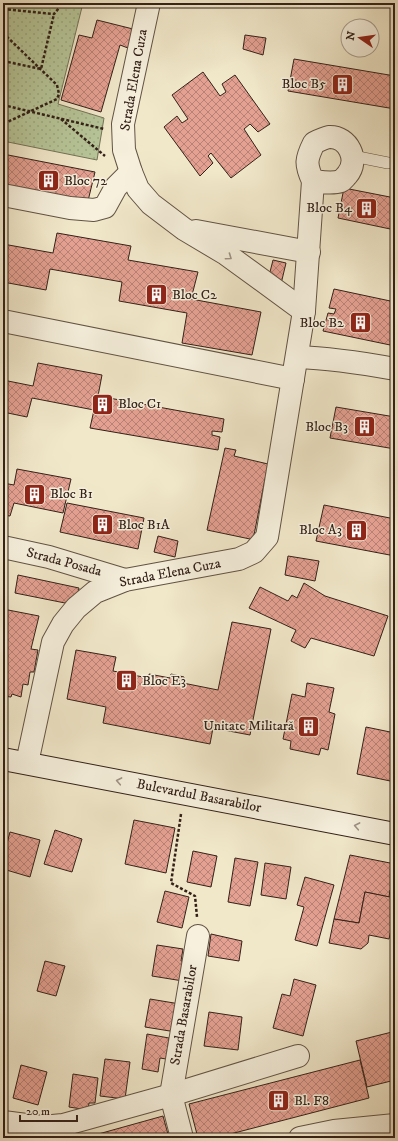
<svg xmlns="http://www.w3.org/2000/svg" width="398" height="1141" font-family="'IM FELL DW Pica',serif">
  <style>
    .park { fill: url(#park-dots); stroke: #757459 }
    .building { fill: url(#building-cross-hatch); stroke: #332119 }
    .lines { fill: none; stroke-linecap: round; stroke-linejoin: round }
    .service-casing { stroke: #625345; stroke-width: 12 }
    .minor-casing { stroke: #625345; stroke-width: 24 }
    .secondary-casing { stroke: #332119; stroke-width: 24 }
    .path { stroke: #332119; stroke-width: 2.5; stroke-dasharray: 3 2; stroke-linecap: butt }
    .service { stroke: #f6f0dd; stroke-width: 11 }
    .minor { stroke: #f6f0dd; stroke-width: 22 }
    .secondary { stroke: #f6f0dd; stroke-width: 22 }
    .oneway { stroke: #9e9385 }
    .labels { text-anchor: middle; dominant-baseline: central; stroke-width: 3; stroke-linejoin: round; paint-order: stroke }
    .street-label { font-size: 14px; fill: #332119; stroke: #f6f0dd }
    .poi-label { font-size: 14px; fill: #332119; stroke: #f6f0dd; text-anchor: start }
  </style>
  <defs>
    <pattern id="park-dots" width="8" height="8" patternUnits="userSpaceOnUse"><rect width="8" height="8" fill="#b7c699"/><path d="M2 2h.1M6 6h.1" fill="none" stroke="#9eaa83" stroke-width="1.8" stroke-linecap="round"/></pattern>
    <pattern id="building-cross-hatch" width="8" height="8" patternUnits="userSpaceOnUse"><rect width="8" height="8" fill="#e4a091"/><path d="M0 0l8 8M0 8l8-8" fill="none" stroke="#b98276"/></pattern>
  </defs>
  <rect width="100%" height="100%" fill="#f1e8ca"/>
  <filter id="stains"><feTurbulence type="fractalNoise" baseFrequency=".005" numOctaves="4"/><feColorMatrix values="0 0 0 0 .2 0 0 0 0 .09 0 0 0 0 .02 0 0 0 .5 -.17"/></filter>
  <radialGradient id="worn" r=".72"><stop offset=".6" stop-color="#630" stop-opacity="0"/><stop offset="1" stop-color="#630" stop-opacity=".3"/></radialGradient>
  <polygon class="park" points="3,3 83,3 58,104 104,118 97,160 3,141"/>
  <g class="building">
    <polygon points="97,20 133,29 128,48 120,45 101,112 61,100 79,35 92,38"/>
    <polygon points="245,35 266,38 263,55 243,49"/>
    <polygon points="294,59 395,76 395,109 288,91"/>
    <polygon points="203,72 220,96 226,92 222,84 235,75 270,124 258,132 250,124 244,129 261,155 231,178 211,153 208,156 213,163 200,176 164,127 177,116 182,123 188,119 172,95"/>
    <polygon points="3,154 95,172 87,205 3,189"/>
    <polygon points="344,188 395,198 395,230 338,218"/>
    <polygon points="57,233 131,246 128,260 198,272 191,299 261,312 252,355 182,343 187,313 119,301 122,282 50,269 46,290 3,282 3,244 53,253"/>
    <polygon points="273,260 286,263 281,284 268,280"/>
    <polygon points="334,289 395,302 395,346 323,331 328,313 334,314 336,309 329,308"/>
    <polygon points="38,363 102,375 98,396 224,419 222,432 212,431 212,435 220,437 218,450 90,428 94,410 32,398 27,417 3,412 3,380 33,386"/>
    <polygon points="336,407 395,417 395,449 330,438"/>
    <polygon points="225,448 236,450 234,456 268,464 254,535 250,539 207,530"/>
    <polygon points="17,469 71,479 63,513 14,503 10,516 3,515 3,483 14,485"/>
    <polygon points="67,503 144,518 138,549 60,532"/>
    <polygon points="324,505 395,519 395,556 316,541"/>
    <polygon points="158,536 178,541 175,557 154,552"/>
    <polygon points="288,556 319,561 315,581 285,575"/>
    <polygon points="18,575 79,588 75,605 15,593"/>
    <polygon points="304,583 325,596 388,616 374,656 311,638 305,648 291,641 296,630 249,608 260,587 288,601 292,595 297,598"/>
    <polygon points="3,609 39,616 31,649 38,650 34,672 30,672 28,685 23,684 21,697 12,694 11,697 3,696"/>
    <polygon points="232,622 271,629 250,735 213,728 210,744 103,723 106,707 67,699 76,650 116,657 113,671 148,678 149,674 170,678 171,674 184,677 183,683 218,690"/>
    <polygon points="307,683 334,688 329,712 335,714 328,750 321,748 319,755 290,749 291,741 283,739 292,694 305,697"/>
    <polygon points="366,727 395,733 395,782 357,774"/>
    <polygon points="134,820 175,828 166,873 125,864"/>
    <polygon points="55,830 82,839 72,872 44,864"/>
    <polygon points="10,832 40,840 30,877 3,869 3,858"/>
    <polygon points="193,851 217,856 211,887 187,882"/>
    <polygon points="350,855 395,864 395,891 390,890 389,897 365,892 359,923 334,919"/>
    <polygon points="235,858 258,862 250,906 228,902"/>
    <polygon points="265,863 291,867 286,899 261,895"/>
    <polygon points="305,877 334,885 317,946 295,940 304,907 297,905"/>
    <polygon points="165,891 189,897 182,928 157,922"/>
    <polygon points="365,892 395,898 395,913 389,939 369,935 368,943 361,949 329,943 334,919 359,923"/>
    <polygon points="211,934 242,941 239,961 208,956"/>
    <polygon points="157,945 183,949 181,961 187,962 183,981 152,976"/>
    <polygon points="45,961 65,966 56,996 37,991"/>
    <polygon points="294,979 316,985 303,1036 273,1028 282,994 290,996"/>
    <polygon points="150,999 180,1004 176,1032 145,1027"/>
    <polygon points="209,1012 242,1017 238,1050 204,1046"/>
    <polygon points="392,1032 395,1043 395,1080 367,1087 356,1041"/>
    <polygon points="147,1034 169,1038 166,1059 160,1058 158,1072 142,1069"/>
    <polygon points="105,1059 130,1062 125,1099 100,1096"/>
    <polygon points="360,1060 369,1098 215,1138 198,1138 189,1104"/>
    <polygon points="21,1065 47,1072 38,1105 13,1098"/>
    <polygon points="73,1074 98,1078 95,1103 89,1103 88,1110 69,1107"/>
    <polygon points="163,1116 169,1138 84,1138"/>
  </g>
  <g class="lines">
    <defs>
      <polyline id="service" points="353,156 388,163"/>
      <g id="minor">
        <polyline points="149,3 123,124 124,150 131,172 138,189 151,204 184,229 226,254 304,311"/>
        <polyline points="3,195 70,208 94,210 105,207 116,187 131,172"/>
        <polyline points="196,231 309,252"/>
        <polyline points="3,321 293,379"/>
        <path d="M 297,357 C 330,358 362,363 395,369"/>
        <polyline points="3,547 49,557 125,580"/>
        <path d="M 27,763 L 53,642 L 63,624 L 76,608 L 95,592 L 125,580 L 239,559 L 254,552 L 267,537 L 304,311 L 313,181 C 305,164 306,159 314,143 C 318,141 324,138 329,137 C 348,136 360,160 347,175 C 345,177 343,180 341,181 C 332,184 322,182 313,181"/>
        <polyline points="3,1122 42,1127 63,1125 171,1095 298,1056"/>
        <polyline points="182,1138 171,1095 198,936"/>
        <polyline points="300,1138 334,1131 395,1125"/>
      </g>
      <polyline id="secondary" points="3,759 395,834"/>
    </defs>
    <use href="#service" class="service-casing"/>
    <use href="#minor" class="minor-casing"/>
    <use href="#secondary" class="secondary-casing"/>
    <g class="path">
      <polyline points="3,9 54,14 63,3"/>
      <polyline points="3,25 4,9"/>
      <polyline points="3,33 57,85 59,94 57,99 3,124"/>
      <polyline points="3,61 41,69 54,14"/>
      <polyline points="3,105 104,129"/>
      <polyline points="61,119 105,156"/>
      <polyline points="181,814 171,883 195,896 197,917"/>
    </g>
    <use href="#service" class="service"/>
    <use href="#minor" class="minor"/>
    <use href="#secondary" class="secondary"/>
  </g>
  <defs><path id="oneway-chevron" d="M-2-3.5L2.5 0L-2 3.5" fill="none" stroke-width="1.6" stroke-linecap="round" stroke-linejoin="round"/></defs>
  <g class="oneway">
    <use href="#oneway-chevron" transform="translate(229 257) rotate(35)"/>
    <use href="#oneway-chevron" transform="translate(119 781) rotate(-169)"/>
    <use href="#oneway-chevron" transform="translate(357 826) rotate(-169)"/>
  </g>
  <defs>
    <symbol id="building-square" viewBox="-11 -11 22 22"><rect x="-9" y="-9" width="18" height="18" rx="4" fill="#8f2418" stroke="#f6f0dd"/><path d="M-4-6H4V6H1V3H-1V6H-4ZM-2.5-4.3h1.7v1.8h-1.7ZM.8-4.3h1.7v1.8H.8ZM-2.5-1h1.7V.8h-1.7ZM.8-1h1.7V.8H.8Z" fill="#fff"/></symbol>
  </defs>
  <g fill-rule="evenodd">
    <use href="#building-square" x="330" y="72" width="25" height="25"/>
    <use href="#building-square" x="36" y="168" width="25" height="25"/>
    <use href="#building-square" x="354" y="196" width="25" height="25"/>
    <use href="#building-square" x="144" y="282" width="25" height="25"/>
    <use href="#building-square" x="348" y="310" width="25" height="25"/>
    <use href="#building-square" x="90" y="392" width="25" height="25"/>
    <use href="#building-square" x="352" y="414" width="25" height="25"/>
    <use href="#building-square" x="22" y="482" width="25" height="25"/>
    <use href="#building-square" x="90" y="512" width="25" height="25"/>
    <use href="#building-square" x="344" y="518" width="25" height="25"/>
    <use href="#building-square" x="114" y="668" width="25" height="25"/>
    <use href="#building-square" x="296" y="714" width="25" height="25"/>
    <use href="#building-square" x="266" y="1088" width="25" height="25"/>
  </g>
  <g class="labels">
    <g class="street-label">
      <text transform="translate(134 80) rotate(-80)">Strada Elena Cuza</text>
      <text transform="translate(64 562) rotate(15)">Strada Posada</text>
      <text transform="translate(170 573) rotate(-11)">Strada Elena Cuza</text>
      <text transform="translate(199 796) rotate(11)">Bulevardul Basarabilor</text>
      <text transform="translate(184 1015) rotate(-80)">Strada Basarabilor</text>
    </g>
    <g class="poi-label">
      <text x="326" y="84" text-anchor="end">Bloc B5</text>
      <text x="64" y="181">Bloc 72</text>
      <text x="352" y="208" text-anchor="end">Bloc B4</text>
      <text x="172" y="295">Bloc C2</text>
      <text x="344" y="323" text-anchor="end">Bloc B2</text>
      <text x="118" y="404">Bloc C1</text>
      <text x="348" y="427" text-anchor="end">Bloc B3</text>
      <text x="50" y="494">Bloc B1</text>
      <text x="118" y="525">Bloc B1A</text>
      <text x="342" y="530" text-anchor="end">Bloc A3</text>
      <text x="142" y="681">Bloc E3</text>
      <text x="294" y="726" text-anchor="end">Unitate Militară</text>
      <text x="294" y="1101">Bl. F8</text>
    </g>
  </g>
  <rect width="398" height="1141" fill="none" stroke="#f1e8ca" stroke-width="16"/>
  <rect x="4" y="4" width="390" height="1133" fill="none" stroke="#332119" stroke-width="2"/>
  <rect x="8" y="8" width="382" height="1125" fill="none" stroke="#332119"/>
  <g transform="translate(360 38) rotate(283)"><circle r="19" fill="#f6f0dd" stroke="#a89d8f"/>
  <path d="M0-3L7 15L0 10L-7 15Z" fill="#8f2418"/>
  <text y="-6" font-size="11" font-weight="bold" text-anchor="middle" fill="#332119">N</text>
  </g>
  <path d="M20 1115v6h57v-6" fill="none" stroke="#332119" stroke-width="2"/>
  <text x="26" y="1115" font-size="12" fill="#332119" stroke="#f6f0dd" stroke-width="3" paint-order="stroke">20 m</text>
  <rect width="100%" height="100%" filter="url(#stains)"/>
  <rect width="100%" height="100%" fill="url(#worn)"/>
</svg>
